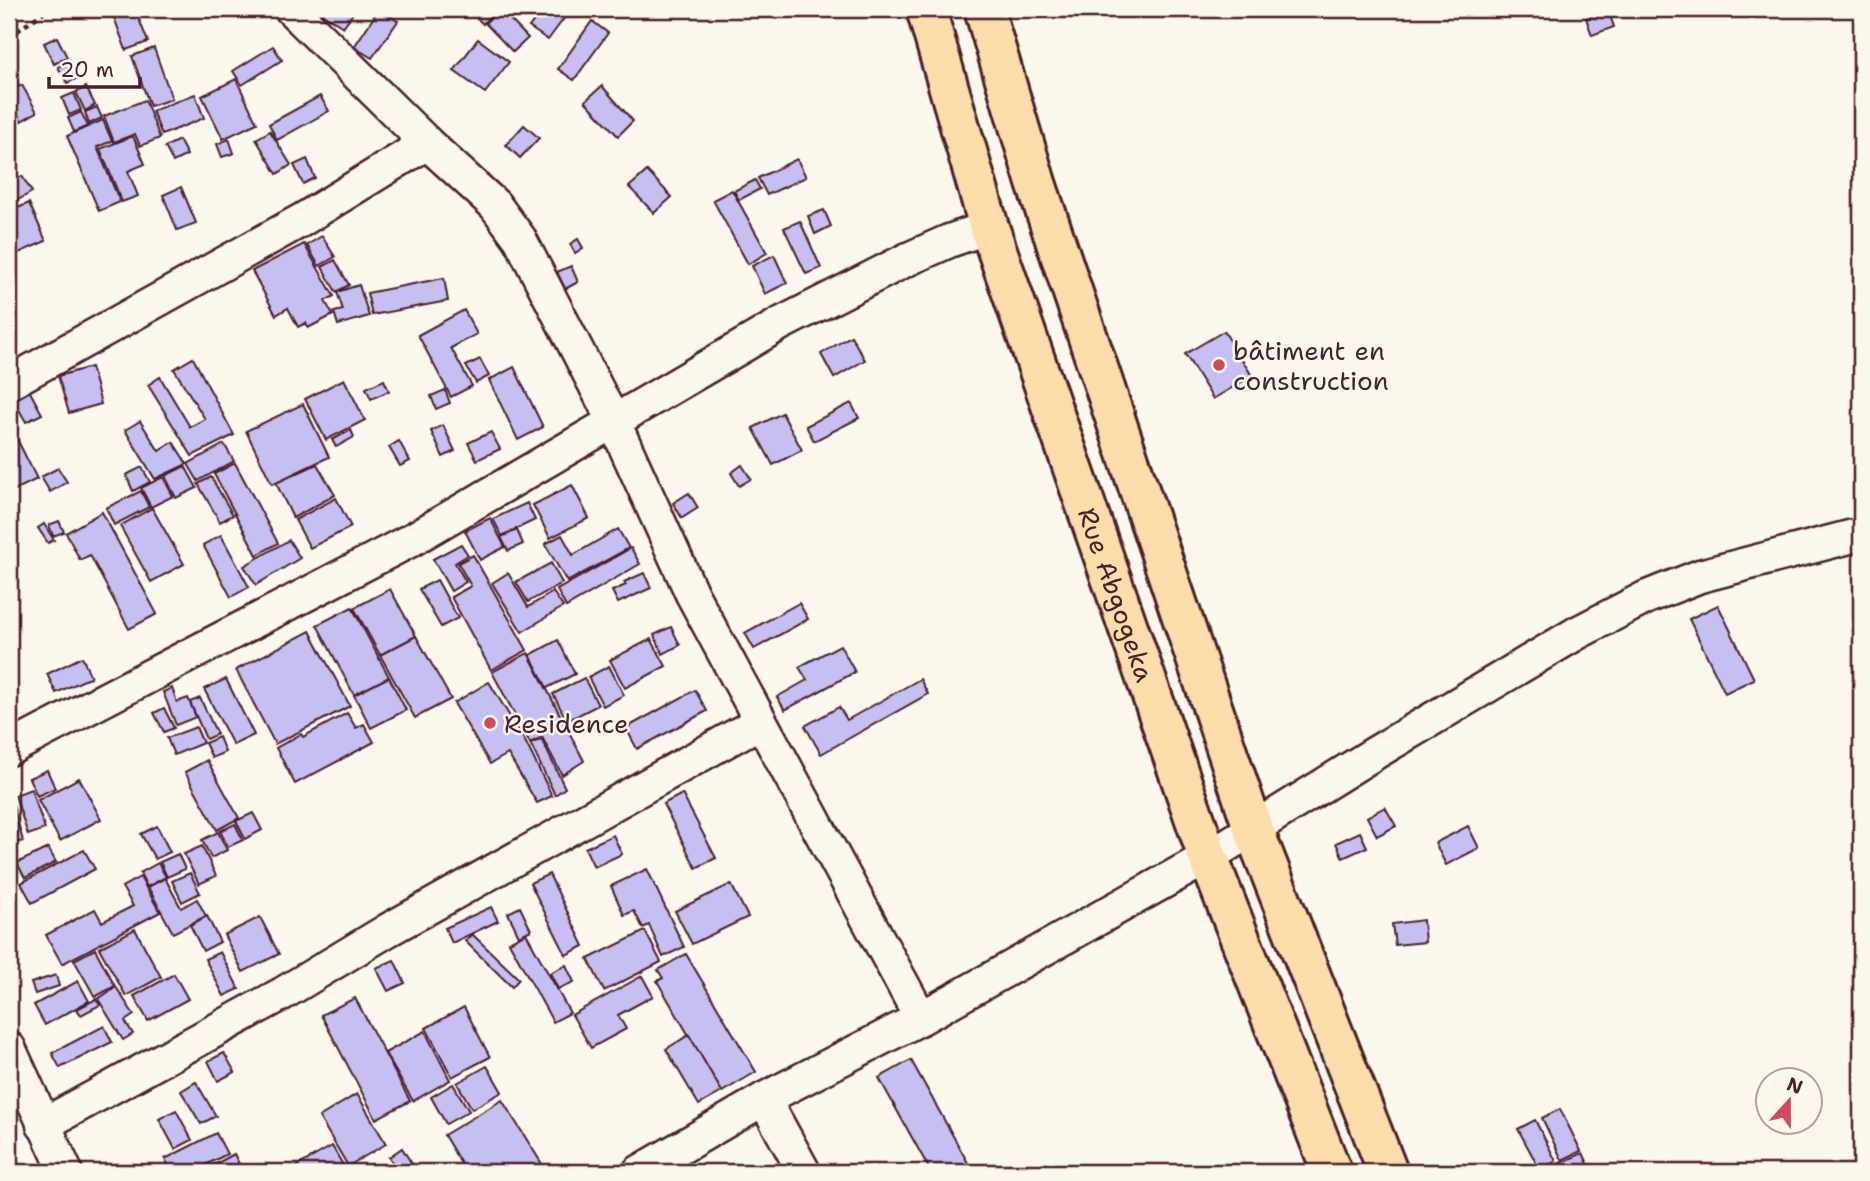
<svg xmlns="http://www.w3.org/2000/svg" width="1870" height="1181" font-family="'Shantell Sans',sans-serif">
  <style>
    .building { fill: #c6bff2; stroke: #4a1f2b; stroke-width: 2 }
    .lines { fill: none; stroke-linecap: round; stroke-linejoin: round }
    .minor-casing { stroke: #4a1f2b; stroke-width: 37 }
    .major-casing { stroke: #4a1f2b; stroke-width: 44 }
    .path { stroke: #4a1f2b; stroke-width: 4.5; stroke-dasharray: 5 5; stroke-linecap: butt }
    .minor { stroke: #fbf7ec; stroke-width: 32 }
    .major { stroke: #faddab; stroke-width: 38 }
    .poi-dot { fill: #d1495b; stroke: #fbf7ec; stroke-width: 2.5 }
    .labels { text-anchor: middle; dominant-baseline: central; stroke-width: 5; stroke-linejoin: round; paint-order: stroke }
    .poi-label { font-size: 26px; fill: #4a1f2b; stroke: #fbf7ec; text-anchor: start }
    .street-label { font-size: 26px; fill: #4a1f2b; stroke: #fbf7ec }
  </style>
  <rect width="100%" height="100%" fill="#fbf7ec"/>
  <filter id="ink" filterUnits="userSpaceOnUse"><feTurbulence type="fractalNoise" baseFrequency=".0143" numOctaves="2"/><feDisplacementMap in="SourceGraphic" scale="14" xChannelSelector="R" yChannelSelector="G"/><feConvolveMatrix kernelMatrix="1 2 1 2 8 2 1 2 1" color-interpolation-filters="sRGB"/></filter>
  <g filter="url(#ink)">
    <g class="building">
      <polygon points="111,9 135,9 148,42 126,50"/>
      <polygon points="323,9 356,9 343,27 320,12"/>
      <polygon points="379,9 398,21 372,58 354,47"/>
      <polygon points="473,9 496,9 483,24 470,12"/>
      <polygon points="500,9 528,38 513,52 485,23"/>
      <polygon points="543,9 571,9 548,40 529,27"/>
      <polygon points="1078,9 1105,9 1082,18"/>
      <polygon points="1608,10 1614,27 1592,35 1586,18"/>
      <polygon points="592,21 608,33 574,80 558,69"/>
      <polygon points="57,37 67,57 54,64 44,43"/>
      <polygon points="478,39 509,62 485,93 454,71"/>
      <polygon points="273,46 282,60 242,85 233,71"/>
      <polygon points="154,48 172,99 150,106 132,56"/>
      <polygon points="70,61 78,78 67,83 58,67"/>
      <polygon points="10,69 18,83 9,88 9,70"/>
      <polygon points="236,79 257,123 223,139 202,96"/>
      <polygon points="22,85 37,112 21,121 9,95 9,91"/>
      <polygon points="602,86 633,121 618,136 585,101"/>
      <polygon points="86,87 95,105 85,111 76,92"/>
      <polygon points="74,93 81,110 69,115 62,98"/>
      <polygon points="195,94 204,118 162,135 152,111"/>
      <polygon points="320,96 329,111 277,140 269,124"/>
      <polygon points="145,100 160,138 140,146 135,134 114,142 104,116"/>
      <polygon points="97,107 102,118 89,124 85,112"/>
      <polygon points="81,112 88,126 74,132 68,118"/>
      <polygon points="103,120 112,141 97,147 120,202 99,211 67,136"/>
      <polygon points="524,125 539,138 520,158 506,145"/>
      <polygon points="270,131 291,165 277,174 256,139"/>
      <polygon points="133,136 145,164 128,171 138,196 122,202 100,149"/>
      <polygon points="229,139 234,153 222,157 217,144"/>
      <polygon points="179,140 187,155 173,162 165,147"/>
      <polygon points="9,156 17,177 9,181"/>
      <polygon points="307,159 315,178 303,184 294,165"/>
      <polygon points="797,159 806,177 767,195 758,178"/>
      <polygon points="647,171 672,197 654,213 629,187"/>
      <polygon points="22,176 32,192 9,205 9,183"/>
      <polygon points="755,180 760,189 739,200 734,191"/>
      <polygon points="181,187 196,223 177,230 163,195"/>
      <polygon points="732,190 767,253 748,264 713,200"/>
      <polygon points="29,203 46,241 14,255 9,244 9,212"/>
      <polygon points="824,210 831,226 815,234 808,216"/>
      <polygon points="800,221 821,268 806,274 784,228"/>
      <polygon points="322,236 335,257 319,266 307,245"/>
      <polygon points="578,239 583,248 575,253 570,244"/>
      <polygon points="304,244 334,296 325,301 333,315 308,328 306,323 298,327 288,308 276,315 252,271"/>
      <polygon points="774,255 787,283 765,294 752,266"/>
      <polygon points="335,260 349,285 336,292 322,267"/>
      <polygon points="571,266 578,282 565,289 557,272"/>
      <polygon points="444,278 448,301 372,315 367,293"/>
      <polygon points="359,285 369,316 338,325 334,312 343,310 337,292"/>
      <polygon points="464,310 477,334 451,348 472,386 451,397 418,335"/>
      <polygon points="1224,331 1252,376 1213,399 1185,354"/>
      <polygon points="851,336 865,360 834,378 821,354"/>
      <polygon points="193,358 234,435 192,456 148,385 160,377 190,427 205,419 174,369"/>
      <polygon points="480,359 489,376 476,383 466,366"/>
      <polygon points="91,367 101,404 69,413 58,376"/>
      <polygon points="514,367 543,427 518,440 489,380"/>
      <polygon points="344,379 365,420 326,440 305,399"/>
      <polygon points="384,380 389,391 371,399 366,388"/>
      <polygon points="28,388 42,414 26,422 12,397"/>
      <polygon points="445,390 450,403 436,409 431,396"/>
      <polygon points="851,403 859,418 814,441 806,426"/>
      <polygon points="303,404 329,457 272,484 246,431"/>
      <polygon points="782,413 802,450 773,465 753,428"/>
      <polygon points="140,421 159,451 173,442 187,464 155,479 125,430"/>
      <polygon points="9,423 37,479 11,492 9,488"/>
      <polygon points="443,425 455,451 443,457 431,431"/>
      <polygon points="351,430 354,437 336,447 332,440"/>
      <polygon points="491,432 500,449 477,460 468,443"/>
      <polygon points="399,441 410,461 400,466 389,447"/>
      <polygon points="224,444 234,461 198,481 188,464"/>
      <polygon points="235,463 278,543 257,555 214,474"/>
      <polygon points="317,464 335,495 293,518 276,483"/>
      <polygon points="742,465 751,479 739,486 731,473"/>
      <polygon points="185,466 197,488 176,498 165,476"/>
      <polygon points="142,467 150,482 133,491 126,475"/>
      <polygon points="58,468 67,482 50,492 41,477"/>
      <polygon points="163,477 173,496 151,507 141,488"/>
      <polygon points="211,477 233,515 220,522 198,484"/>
      <polygon points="572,485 589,518 550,538 533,505"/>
      <polygon points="141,491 149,507 114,525 106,508"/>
      <polygon points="689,493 698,508 682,518 673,503"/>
      <polygon points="336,498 351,527 310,548 295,520"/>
      <polygon points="527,503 535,520 502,536 493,519"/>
      <polygon points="152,508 184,564 151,582 120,526"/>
      <polygon points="102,512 157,614 129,629 90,555 80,560 66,533"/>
      <polygon points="490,518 505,547 480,560 465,531"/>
      <polygon points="59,521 64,532 53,536 49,525"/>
      <polygon points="44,524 54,540 48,543 38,528"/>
      <polygon points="618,529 629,548 567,582 545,544 562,535 573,555"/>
      <polygon points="517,530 523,544 508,551 501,537"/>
      <polygon points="221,535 249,587 231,597 203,545"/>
      <polygon points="289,540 300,558 256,585 244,566"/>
      <polygon points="461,544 468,555 455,563 466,582 451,591 433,559"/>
      <polygon points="631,548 640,564 566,607 557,590"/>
      <polygon points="473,555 527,650 491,670 451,597 471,586 458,563"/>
      <polygon points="551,563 562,583 528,602 516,582"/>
      <polygon points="508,573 528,607 553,592 563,607 522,632 492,583"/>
      <polygon points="644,573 651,588 618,603 612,591 626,585 624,582"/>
      <polygon points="437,580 458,618 441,627 419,589"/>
      <polygon points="390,589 416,636 380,655 354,608"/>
      <polygon points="799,603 808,619 754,649 745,633"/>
      <polygon points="1718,605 1754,679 1725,693 1689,619"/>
      <polygon points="352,607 389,677 354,695 317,625"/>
      <polygon points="671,627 680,645 663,654 654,635"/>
      <polygon points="310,631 350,706 275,744 236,670"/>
      <polygon points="416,636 451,699 415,718 380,655"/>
      <polygon points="651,639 666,666 625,688 610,660"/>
      <polygon points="558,640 575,674 547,688 530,655"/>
      <polygon points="840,645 855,672 785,710 777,697 807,680 799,667"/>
      <polygon points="528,653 584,761 562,775 542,737 530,743 492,672"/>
      <polygon points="82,657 91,677 56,693 47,674"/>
      <polygon points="609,666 624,695 603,706 588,677"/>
      <polygon points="389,677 406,710 371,728 354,695"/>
      <polygon points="584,678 598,705 567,721 553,694"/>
      <polygon points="226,679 254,735 233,745 204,689"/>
      <polygon points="920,679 928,694 821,754 805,726 839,707 847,720"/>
      <polygon points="489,682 526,743 552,796 537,803 508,754 490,764 454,703"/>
      <polygon points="172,688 177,702 188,698 196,717 176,725 163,692"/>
      <polygon points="695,690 707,711 637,749 626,728"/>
      <polygon points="200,698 217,734 206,739 190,702"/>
      <polygon points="164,708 174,728 164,732 154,713"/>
      <polygon points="347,713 356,728 364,724 374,742 295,784 276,748 301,734 303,737"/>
      <polygon points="196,727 203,743 174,755 167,738"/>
      <polygon points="219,737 225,752 212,758 205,743"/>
      <polygon points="542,740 565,788 555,795 530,743"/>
      <polygon points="207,760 239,818 217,830 185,772"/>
      <polygon points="47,770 55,788 37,796 29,778"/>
      <polygon points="79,778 101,819 60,841 38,800"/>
      <polygon points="31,789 45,829 28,835 15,795"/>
      <polygon points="682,794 716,858 696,868 663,804"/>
      <polygon points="11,798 23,841 9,845 9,799"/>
      <polygon points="1385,807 1396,826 1377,836 1367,817"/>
      <polygon points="253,813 262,830 245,839 236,821"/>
      <polygon points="235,824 243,840 228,847 220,831"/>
      <polygon points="157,826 170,852 155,859 141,834"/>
      <polygon points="1468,826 1479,848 1446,865 1435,843"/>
      <polygon points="218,832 227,850 211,858 202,840"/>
      <polygon points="1360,832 1367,847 1343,858 1336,843"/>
      <polygon points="613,835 622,854 594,867 585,848"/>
      <polygon points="202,846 216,876 199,884 184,854"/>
      <polygon points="48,848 56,862 25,878 17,863"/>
      <polygon points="84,850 95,869 32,903 21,883"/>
      <polygon points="178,854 185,869 167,877 160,862"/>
      <polygon points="158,863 166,877 147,887 140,873"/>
      <polygon points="647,869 684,947 663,957 649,925 643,928 634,911 624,915 611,886"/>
      <polygon points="190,873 200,893 182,902 172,881"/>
      <polygon points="549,874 584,946 566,955 530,883"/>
      <polygon points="140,877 160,912 62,964 46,935 95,909 102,922 133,906 122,887"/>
      <polygon points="165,878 181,908 197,899 206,916 173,933 148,887"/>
      <polygon points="731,884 748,917 692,944 675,911"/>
      <polygon points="491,907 498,921 452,943 445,928"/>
      <polygon points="520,907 531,930 519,936 508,913"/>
      <polygon points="207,916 220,942 203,951 190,925"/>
      <polygon points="260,917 279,954 243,972 224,935"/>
      <polygon points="1423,920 1425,942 1395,945 1392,924"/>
      <polygon points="135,929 161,977 126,996 99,948"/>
      <polygon points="645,931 661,962 604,991 588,959"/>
      <polygon points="526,933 570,1013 553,1022 509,942"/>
      <polygon points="472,934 519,979 512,987 465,941"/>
      <polygon points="95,949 115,986 95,997 74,960"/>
      <polygon points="220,952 239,989 224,996 205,959"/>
      <polygon points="686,954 756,1072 722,1092 657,981 663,978 658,970"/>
      <polygon points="394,960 405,983 388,991 376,968"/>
      <polygon points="566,965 574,982 558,989 550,973"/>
      <polygon points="174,974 188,999 148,1021 134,996"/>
      <polygon points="56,975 59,986 35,994 31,983"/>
      <polygon points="642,976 653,996 618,1015 626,1029 591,1048 572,1015"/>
      <polygon points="78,981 89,1001 45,1025 34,1005"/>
      <polygon points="116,987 134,1015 125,1021 133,1034 123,1040 98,999"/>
      <polygon points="355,998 410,1101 376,1119 321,1015"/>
      <polygon points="96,999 100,1005 81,1015 77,1009"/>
      <polygon points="464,1007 490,1057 452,1077 426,1028"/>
      <polygon points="104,1026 112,1042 60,1068 52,1053"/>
      <polygon points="425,1031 450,1080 413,1101 385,1053"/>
      <polygon points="689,1035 722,1092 699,1105 666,1049"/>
      <polygon points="224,1053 235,1072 218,1081 208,1061"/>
      <polygon points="911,1060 973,1172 931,1172 879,1078"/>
      <polygon points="487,1066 502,1092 472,1109 457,1083"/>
      <polygon points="196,1082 216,1116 201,1124 181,1091"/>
      <polygon points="453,1084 469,1111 446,1124 431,1097"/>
      <polygon points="357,1094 386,1144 348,1166 319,1117"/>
      <polygon points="502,1100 547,1172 466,1172 444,1135"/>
      <polygon points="1560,1109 1581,1151 1562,1160 1542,1118"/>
      <polygon points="176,1110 192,1140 175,1149 159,1119"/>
      <polygon points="1535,1120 1556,1161 1540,1170 1518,1129"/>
      <polygon points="216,1133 227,1154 192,1172 172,1172 165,1159"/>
      <polygon points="332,1146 347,1172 294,1172 292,1169"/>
      <polygon points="402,1148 417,1172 399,1172 389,1157"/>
      <polygon points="1583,1153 1592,1172 1540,1172"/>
      <polygon points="234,1154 243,1172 203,1172 203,1171"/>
    </g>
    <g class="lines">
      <defs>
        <g id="minor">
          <polyline points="291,9 427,143 495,205 520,239 614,422 692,594 921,1018"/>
          <polyline points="9,383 302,220 427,143"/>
          <polyline points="9,749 413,539 780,324 906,260 949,241 989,227"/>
          <polyline points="9,1048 66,1172"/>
          <polyline points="764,1099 804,1172"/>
          <polyline points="43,1125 282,994 388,930 760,722"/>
          <polyline points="639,1172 764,1099 921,1018 1208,857 1375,753 1577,633 1647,597 1700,576 1861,534"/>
        </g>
        <g id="major">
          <path id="s1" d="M 926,9 L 989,227 L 1208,857 L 1332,1172"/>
          <polyline points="984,9 1036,183 1253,828 1388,1172"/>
        </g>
      </defs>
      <use href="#minor" class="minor-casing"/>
      <use href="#major" class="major-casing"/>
      <polyline class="path" points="9,37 48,9"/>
      <use href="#minor" class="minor"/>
      <use href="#major" class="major"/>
    </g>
  </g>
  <g class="poi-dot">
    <circle cx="1219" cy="365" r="7"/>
    <circle cx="490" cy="723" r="7"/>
  </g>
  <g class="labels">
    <g class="poi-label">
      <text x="1233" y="350">bâtiment en<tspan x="1233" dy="30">construction</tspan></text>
      <text x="504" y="723">Residence</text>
    </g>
    <g class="street-label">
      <text stroke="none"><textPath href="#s1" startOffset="616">Rue Abgogeka</textPath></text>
    </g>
  </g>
  <rect width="1870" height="1181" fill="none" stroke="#fbf7ec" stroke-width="35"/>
  <rect x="18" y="18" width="1835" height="1146" fill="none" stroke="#4a1f2b" stroke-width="2.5" filter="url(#ink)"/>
  <g transform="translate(1789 1101) rotate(21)"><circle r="33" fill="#fbf7ec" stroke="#b4a19f" stroke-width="2"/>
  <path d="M0-5L12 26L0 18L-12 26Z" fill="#d1495b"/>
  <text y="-10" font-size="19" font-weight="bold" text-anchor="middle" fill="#4a1f2b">N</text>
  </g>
  <path d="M49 77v10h91v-10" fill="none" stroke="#4a1f2b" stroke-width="3.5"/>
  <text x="60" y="77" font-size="21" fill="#4a1f2b" stroke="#fbf7ec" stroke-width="5" paint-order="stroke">20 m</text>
</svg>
